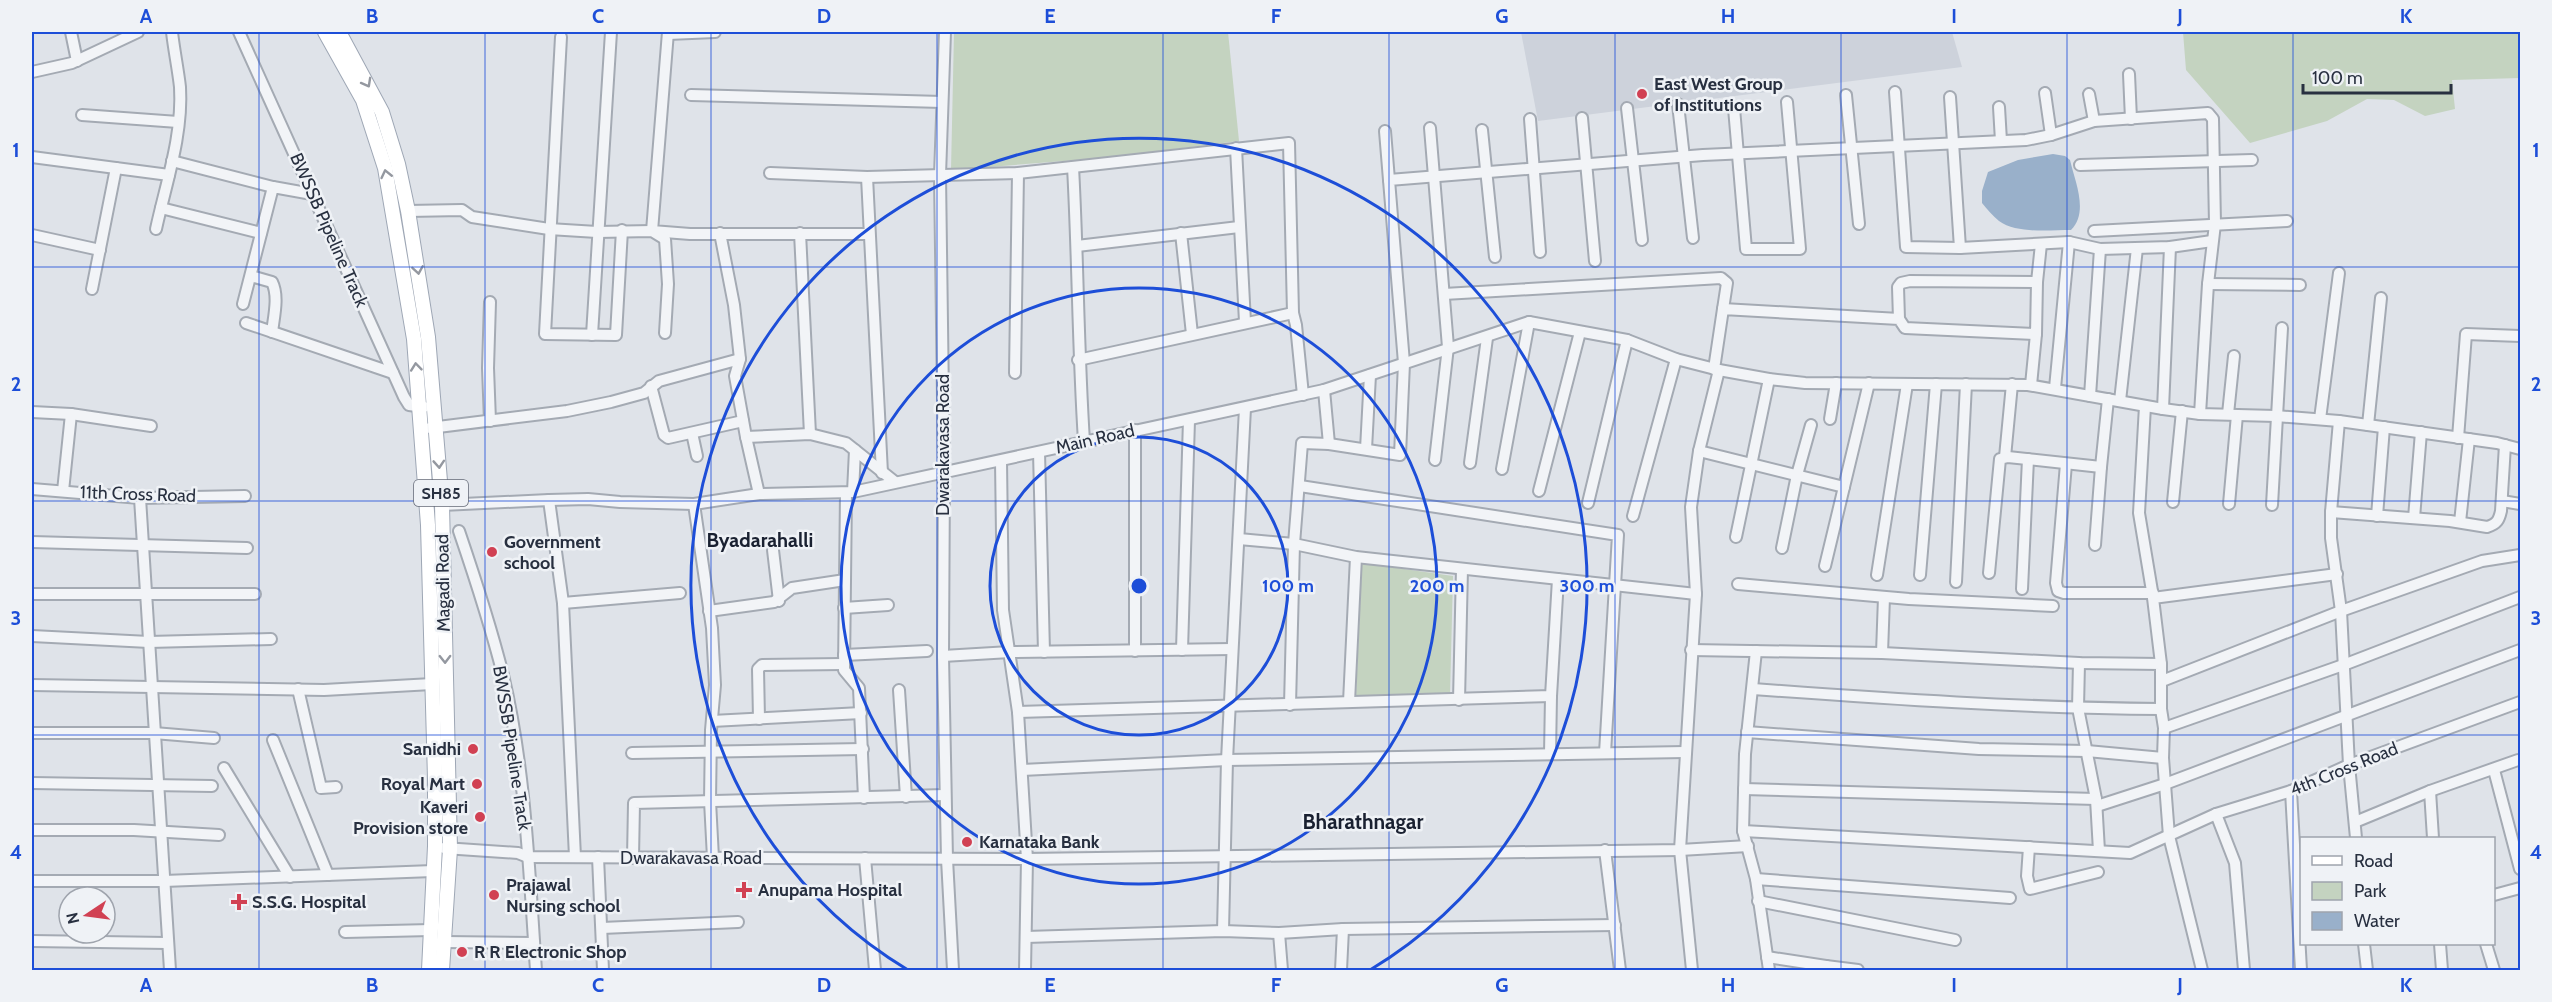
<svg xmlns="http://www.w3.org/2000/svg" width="2552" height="1002" font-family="Cabin,sans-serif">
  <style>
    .built { fill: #cdd2db }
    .green { fill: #c4d3c0 }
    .water { fill: #99b0ca }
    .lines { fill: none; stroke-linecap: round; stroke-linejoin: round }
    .minor-casing { stroke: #a4aab3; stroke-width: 14 }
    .major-casing { stroke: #9ea7b5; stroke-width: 16 }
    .minor { stroke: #f2f4f7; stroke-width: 10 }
    .major { stroke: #fff; stroke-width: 14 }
    .oneway { stroke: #9498a0 }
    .grid { fill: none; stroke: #1d4ed8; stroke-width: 1.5; stroke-opacity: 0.55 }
    .ring { fill: none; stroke: #1d4ed8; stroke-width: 3 }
    .poi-dot { fill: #d14153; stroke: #eff2f6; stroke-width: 2 }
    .labels { text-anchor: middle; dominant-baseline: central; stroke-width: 5; stroke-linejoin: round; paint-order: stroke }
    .shield { fill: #eff2f6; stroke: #646a77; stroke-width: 1.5 }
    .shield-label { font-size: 16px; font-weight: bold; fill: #283040 }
    .poi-label { font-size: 18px; font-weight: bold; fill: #283040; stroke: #eff2f6; text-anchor: start }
    .street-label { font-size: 18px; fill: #283040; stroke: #eff2f6 }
    .neighbourhood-label { font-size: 20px; font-weight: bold; fill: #1a2131; stroke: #eff2f6 }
    .quarter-label { font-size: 21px; font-weight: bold; fill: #1a2131; stroke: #eff2f6 }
    .centre { fill: #1d4ed8; stroke: #eff2f6; stroke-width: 3 }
    .ring-label { font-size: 18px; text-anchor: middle; font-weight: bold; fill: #1d4ed8; stroke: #eff2f6; stroke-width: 5; stroke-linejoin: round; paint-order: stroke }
    .neatline { fill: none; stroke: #1d4ed8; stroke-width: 2 }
    .grid-label { font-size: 20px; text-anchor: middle; font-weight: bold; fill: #1d4ed8 }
  </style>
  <rect width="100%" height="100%" fill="#dfe3e9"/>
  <polygon class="built" points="1521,32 1952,32 1962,67 1538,121"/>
  <g class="green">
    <polygon points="996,32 1228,32 1239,141 1102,158 951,170 954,33"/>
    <polygon points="2183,32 2520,32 2520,78 2452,80 2455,109 2425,116 2394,100 2367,99 2327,121 2250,143 2186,70"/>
    <polygon points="1362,563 1453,576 1450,695 1356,696"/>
  </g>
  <path class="water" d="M 2053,154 L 2065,156 L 2070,160 C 2075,182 2089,212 2071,230 C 2050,230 2017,234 1999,221 C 1993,216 1987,209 1982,203 L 1982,191 L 1988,172 L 2018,160 Z"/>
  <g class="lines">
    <defs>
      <g id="minor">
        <polyline points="71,32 77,61"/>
        <polyline points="239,32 404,397 409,405 424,407"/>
        <polyline points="668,32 652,231 690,234 869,234"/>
        <polyline points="945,32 940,175 944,473 943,656 947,859 953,970"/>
        <polyline points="668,34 715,32"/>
        <polyline points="561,37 545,334 616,335 622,230"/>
        <polyline points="32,72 72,63 138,32"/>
        <polyline points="2129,74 2131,119"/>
        <polyline points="1895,92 1906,247 1960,248 2069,242 2100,249 2170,247 2212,241"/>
        <polyline points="2045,93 2051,135"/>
        <polyline points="2089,94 2094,121"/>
        <polyline points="691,95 942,102"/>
        <polyline points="1846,95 1859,224"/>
        <polyline points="1950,97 1960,248"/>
        <polyline points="1678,104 1693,238"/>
        <polyline points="1999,107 2001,141"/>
        <polyline points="1627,108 1642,240"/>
        <polyline points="1734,108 1746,249 1800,249 1787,102"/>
        <polyline points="82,115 178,122"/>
        <polyline points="1582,118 1595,261"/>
        <polyline points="1530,119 1540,252"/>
        <polyline points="1430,128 1448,347 1435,460"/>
        <polyline points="1482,130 1495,257"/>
        <polyline points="1385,131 1389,180"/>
        <polyline points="1236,148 1245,322"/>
        <polyline points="32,157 169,175"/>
        <polyline points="172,161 273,187"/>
        <polyline points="2080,165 2252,160"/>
        <path d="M 1073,167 C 1078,258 1078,350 1084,441"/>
        <polyline points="770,173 867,177 1018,173 1289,143 1293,313 1296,325 1303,395"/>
        <polyline points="867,177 882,473"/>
        <polyline points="161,208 261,233"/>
        <polyline points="408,211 462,210 472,217 549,229 597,232 652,231 665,239 668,284 665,333"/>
        <path d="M 156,229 C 166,183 183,135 180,87 C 178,69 174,50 172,32"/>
        <polyline points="2094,231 2287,221"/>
        <polyline points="720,233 734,305 740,359"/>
        <polyline points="800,233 810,434"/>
        <polyline points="1181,233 1192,334"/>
        <polyline points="32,235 100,250"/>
        <polyline points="1077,246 1239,227"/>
        <path d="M 251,276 L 272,282 C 279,296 274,316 272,332"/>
        <polyline points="2037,282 2041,244"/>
        <polyline points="2208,284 2300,285"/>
        <polyline points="92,289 116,168"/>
        <polyline points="1444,294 1721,278 1727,283 1723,309"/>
        <polyline points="243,304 273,187 312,194"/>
        <polyline points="246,323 393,373"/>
        <polyline points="592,335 611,32"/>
        <polyline points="1078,360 1293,313"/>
        <polyline points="1714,369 1723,309 1899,319 1898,287 1901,283 1910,281 2037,282 2036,334 1905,328 1899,319"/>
        <polyline points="1015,373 1018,173"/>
        <polyline points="2031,385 2036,334"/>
        <polyline points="651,386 664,435 668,438 743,421"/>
        <polyline points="2055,388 2069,242"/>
        <polyline points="1324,390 1329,444"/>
        <polyline points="2090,396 2100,249"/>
        <polyline points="2120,401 2137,248"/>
        <polyline points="2145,406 2139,513 2153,597"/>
        <polyline points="2163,409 2170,247"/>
        <polyline points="32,412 71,414 151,426"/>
        <polyline points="2228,414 2234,356"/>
        <polyline points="1830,419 1836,383"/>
        <polyline points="2320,419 2339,273"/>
        <polyline points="490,421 488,368 490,302"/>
        <polyline points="2339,421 2331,512 2331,538 2341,611 2349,765 2356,838"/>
        <polyline points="2368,425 2381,298"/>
        <polyline points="430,428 567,411 611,402 644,393 659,381 740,359 735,376 746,437 810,434 846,443 895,482"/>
        <polyline points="692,433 697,456"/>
        <polyline points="746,437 759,494"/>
        <polyline points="2458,438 2466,334 2520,336"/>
        <polyline points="1366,449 1370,375"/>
        <polyline points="1699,451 1844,487"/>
        <polyline points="1039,452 1044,652"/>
        <polyline points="2005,457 2012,384"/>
        <polyline points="1001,461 1003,610 1018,712 1027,859 1025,970"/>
        <polyline points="1470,463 1487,338"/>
        <polyline points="2066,464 2056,583 2058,591 2064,593 2153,593"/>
        <polyline points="1502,469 1529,322"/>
        <polyline points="1300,486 1618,535 1605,753"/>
        <polyline points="32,489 140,498 245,496"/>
        <polyline points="63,491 71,414"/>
        <polyline points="1539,491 1580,332"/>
        <polyline points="853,492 855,450"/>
        <polyline points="846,493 844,670 859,688 864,798"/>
        <polyline points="140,498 170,970"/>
        <polyline points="549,500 588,499 620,502 694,504 759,494 853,492 1324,390 1529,322 1627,340 1676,359 1719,370 1769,379 1805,383 2028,385 2163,409 2200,414 2276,416 2339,421 2497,443 2520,449"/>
        <polyline points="2502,501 2520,504"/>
        <polyline points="2173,502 2182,411"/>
        <polyline points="1588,503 1627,340"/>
        <polyline points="694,504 712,628 715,685 711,730 710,801 713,858"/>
        <polyline points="2229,504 2237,415"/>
        <polyline points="442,505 549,500 563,603 575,857"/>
        <polyline points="2272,505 2282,328"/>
        <path d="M 2331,512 L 2450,521 L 2487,527 C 2497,524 2499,520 2501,511 L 2505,445"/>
        <polyline points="1633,516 1676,359"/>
        <polyline points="2377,516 2384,427"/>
        <polyline points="2414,518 2421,432"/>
        <polyline points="2460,522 2469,439"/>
        <path d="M 459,531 C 475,578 491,627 503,675 C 526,771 529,873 536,970"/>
        <polyline points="1736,537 1769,379"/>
        <polyline points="1239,539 1294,544 1356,557 1696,594"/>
        <polyline points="32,542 247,548"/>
        <polyline points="2095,545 2101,467"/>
        <polyline points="1782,548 1797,475 1811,425"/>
        <polyline points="773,550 779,601"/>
        <polyline points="1825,566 1869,383"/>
        <polyline points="1989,573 2000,459 2008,457 2101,467 2108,399"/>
        <polyline points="1877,575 1907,384"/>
        <polyline points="1920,575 1936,384"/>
        <polyline points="1956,582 1966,384"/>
        <polyline points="1738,584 1909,599 2053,606"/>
        <polyline points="2022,589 2028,459"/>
        <polyline points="32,594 255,594"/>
        <polyline points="563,603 680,593"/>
        <polyline points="844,608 888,605"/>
        <polyline points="709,611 774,602 792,588 845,580"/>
        <polyline points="32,636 149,642 271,639"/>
        <polyline points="1182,650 1189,420"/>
        <polyline points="1691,650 1882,653 2079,663 2161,664 2161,709 2164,728 2163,758 2169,836 2202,970"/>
        <polyline points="1135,651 1135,430"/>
        <polyline points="1756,651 1745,754 1743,831 1756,879 1769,970"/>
        <polyline points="1882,653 1884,597"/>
        <polyline points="844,655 927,651"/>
        <polyline points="943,656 1010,652 1232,649"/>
        <polyline points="2079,663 2078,708 2096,799 2099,851"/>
        <polyline points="2161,664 2153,598 2337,574"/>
        <polyline points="2162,681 2341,611 2482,561 2520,555"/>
        <polyline points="32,685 324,690 432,684"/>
        <polyline points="298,689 321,788 336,787"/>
        <path d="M 1753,689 C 1889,699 2024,708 2161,709"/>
        <polyline points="899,690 906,797"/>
        <polyline points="1459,700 1462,569"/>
        <polyline points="1349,702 1356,557"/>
        <polyline points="1290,705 1294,544 1302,443 1329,444 1400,455 1404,363 1389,180 1703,155 2026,140 2051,135 2094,121 2208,113 2213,119 2215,224 2208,284 2200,414"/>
        <polyline points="1018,712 1551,696 1558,579"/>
        <polyline points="759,719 758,669 762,665 843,664"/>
        <polyline points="712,721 861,713"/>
        <polyline points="2164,728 2346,664 2520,597"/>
        <polyline points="1747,732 1979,749 2087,751 2163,758"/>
        <polyline points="32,733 154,733 214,738"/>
        <polyline points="273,740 328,875"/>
        <polyline points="632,753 863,749"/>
        <polyline points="1550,754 1551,696"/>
        <polyline points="224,768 290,877"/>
        <polyline points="1022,770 1227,760 1685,752"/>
        <polyline points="2494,770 2520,869"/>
        <polyline points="32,783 212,786"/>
        <polyline points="1744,789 2096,799"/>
        <polyline points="2291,791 2301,970"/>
        <polyline points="2430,791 2518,760"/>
        <polyline points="2097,806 2165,784 2520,650"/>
        <polyline points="2216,814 2235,863 2244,970"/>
        <polyline points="2355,822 2430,791 2433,838"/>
        <polyline points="32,830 134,830 219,835"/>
        <polyline points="1743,831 2130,853 2216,814 2291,791 2349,765 2520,702"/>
        <polyline points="2029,847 2027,876 2030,889 2098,872"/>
        <polyline points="444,848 518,853 528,857 1027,859 1680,850 1748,846"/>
        <polyline points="1605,850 1620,970"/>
        <polyline points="598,857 603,970"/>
        <polyline points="633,858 634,803 945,795"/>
        <polyline points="865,858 875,970"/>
        <polyline points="1756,879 2010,898"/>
        <polyline points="32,881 164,881 433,871"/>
        <polyline points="2494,895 2520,888"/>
        <polyline points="1758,901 1955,940"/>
        <polyline points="602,928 738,922"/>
        <polyline points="1223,931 1227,760 1245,408"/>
        <polyline points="345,932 431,930"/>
        <polyline points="1279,933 1282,970"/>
        <polyline points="1026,937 1223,931 1279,933 1343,929 1615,925"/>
        <polyline points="32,941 167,943"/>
        <polyline points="444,942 534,943"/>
        <polyline points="2364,944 2367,970"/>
        <polyline points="2440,944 2442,970"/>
        <polyline points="2486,944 2494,970"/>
        <polyline points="1767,957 1826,966 1827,970"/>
        <polyline points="1826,966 1858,970"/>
        <polyline points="1341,970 1343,929"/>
        <polyline points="1692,970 1680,850 1696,594 1691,507 1699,451 1719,370"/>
      </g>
      <g id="major">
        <polyline points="325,32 363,100 385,168 414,339 428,525 435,779 435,846 429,970"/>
        <polyline points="339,32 382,112 398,164 408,211 428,337 442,505 450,849 442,970"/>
      </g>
    </defs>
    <use href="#minor" class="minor-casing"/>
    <use href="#major" class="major-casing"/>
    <use href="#minor" class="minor"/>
    <use href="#major" class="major"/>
  </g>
  <defs><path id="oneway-chevron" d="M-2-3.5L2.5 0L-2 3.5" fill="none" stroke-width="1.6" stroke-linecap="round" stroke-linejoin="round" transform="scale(1.5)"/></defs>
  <g class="oneway">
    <use href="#oneway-chevron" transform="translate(367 83) rotate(61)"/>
    <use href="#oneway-chevron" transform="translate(386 174) rotate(-103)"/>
    <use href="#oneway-chevron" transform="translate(418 270) rotate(81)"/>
    <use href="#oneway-chevron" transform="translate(416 367) rotate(-96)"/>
    <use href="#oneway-chevron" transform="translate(439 464) rotate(86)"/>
    <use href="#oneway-chevron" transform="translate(445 659) rotate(89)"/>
  </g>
  <path class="grid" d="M 259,32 L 259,970M 485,32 L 485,970M 711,32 L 711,970M 937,32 L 937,970M 1163,32 L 1163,970M 1389,32 L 1389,970M 1615,32 L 1615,970M 1841,32 L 1841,970M 2067,32 L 2067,970M 2293,32 L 2293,970M 32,267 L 2520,267M 32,501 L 2520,501M 32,735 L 2520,735"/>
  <g class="ring">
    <circle cx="1139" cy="586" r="149"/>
    <circle cx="1139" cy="586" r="298"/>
    <path d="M908 970A448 448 0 1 1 1370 970"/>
  </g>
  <g class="poi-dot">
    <circle cx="1642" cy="94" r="6"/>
    <circle cx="492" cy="552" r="6"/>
    <circle cx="473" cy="749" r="6"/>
    <circle cx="477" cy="784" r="6"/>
    <circle cx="480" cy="817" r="6"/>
    <circle cx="967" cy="842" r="6"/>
    <path d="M741 881h6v6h6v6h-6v6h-6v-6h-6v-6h6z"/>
    <circle cx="494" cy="895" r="6"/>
    <path d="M236 893h6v6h6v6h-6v6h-6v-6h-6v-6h6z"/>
    <circle cx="462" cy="952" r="6"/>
  </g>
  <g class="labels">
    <rect class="shield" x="414" y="480" width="54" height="26" rx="4.5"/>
    <g class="shield-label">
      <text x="441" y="493">SH85</text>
    </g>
    <g class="poi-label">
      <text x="1654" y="84">East West Group<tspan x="1654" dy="21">of Institutions</tspan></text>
      <text x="504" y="542">Government<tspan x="504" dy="21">school</tspan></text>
      <text x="461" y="749" text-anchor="end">Sanidhi</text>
      <text x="465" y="784" text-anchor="end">Royal Mart</text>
      <text x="468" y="807" text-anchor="end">Kaveri<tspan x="468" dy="21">Provision store</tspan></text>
      <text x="979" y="842">Karnataka Bank</text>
      <text x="506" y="885">Prajawal<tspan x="506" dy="21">Nursing school</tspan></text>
      <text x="758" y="890">Anupama Hospital</text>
      <text x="252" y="902">S.S.G. Hospital</text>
      <text x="474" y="952">R R Electronic Shop</text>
    </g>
    <g class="street-label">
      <text transform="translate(329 230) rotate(66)">BWSSB Pipeline Track</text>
      <text transform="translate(1095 439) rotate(-13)">Main Road</text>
      <text transform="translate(943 445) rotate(-90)">Dwarakavasa Road</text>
      <text transform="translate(138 494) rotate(2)">11th Cross Road</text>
      <text transform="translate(443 583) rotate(-91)">Magadi Road</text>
      <text transform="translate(512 748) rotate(81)">BWSSB Pipeline Track</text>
      <text transform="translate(2344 769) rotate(-22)">4th Cross Road</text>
      <text x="691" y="858">Dwarakavasa Road</text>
    </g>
    <g class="neighbourhood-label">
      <text x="760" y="540">Byadarahalli</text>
    </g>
    <g class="quarter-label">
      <text x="1363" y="821">Bharathnagar</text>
    </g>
  </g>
  <circle cx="1139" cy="586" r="9" class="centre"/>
  <g class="ring-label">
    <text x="1288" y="592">100 m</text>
    <text x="1437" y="592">200 m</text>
    <text x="1587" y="592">300 m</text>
  </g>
  <rect width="2552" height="1002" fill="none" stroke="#eff2f6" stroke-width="66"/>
  <rect x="2300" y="837" width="195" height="108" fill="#eff2f6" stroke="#9fa4ad" stroke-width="1.5"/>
  <rect x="2312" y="856" width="30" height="9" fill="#ffffff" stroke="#9fa4ad" stroke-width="1.5"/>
  <text x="2354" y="867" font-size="18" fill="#283040">Road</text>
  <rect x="2312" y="882" width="30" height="18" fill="#c4d3c0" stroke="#9fa4ad" stroke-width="1.5"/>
  <text x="2354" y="897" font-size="18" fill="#283040">Park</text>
  <rect x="2312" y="912" width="30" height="18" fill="#99b0ca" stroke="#9fa4ad" stroke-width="1.5"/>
  <text x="2354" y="927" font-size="18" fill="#283040">Water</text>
  <g transform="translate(87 915) rotate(257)"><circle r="28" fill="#eff2f6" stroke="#9fa4ad" stroke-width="1.5"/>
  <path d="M0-4.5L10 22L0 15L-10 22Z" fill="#d14153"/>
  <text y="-9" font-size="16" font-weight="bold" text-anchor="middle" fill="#283040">N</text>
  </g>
  <path d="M2303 84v9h148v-9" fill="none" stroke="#283040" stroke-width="3"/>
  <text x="2312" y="84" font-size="18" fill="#283040" stroke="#eff2f6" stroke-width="4.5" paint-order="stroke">100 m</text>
  <rect x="33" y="33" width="2486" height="936" class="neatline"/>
  <g class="grid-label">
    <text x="146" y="23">A</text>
    <text x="372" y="23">B</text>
    <text x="598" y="23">C</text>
    <text x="824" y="23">D</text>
    <text x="1050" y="23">E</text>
    <text x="1276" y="23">F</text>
    <text x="1502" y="23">G</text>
    <text x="1728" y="23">H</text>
    <text x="1954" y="23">I</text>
    <text x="2180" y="23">J</text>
    <text x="2406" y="23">K</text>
    <text x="16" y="157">1</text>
    <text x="2536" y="157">1</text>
    <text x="16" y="391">2</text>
    <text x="2536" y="391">2</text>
    <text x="16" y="625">3</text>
    <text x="2536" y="625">3</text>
    <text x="16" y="859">4</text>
    <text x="2536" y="859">4</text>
    <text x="146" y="992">A</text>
    <text x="372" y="992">B</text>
    <text x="598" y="992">C</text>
    <text x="824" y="992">D</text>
    <text x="1050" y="992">E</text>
    <text x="1276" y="992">F</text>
    <text x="1502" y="992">G</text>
    <text x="1728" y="992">H</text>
    <text x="1954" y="992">I</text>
    <text x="2180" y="992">J</text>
    <text x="2406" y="992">K</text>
  </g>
</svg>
